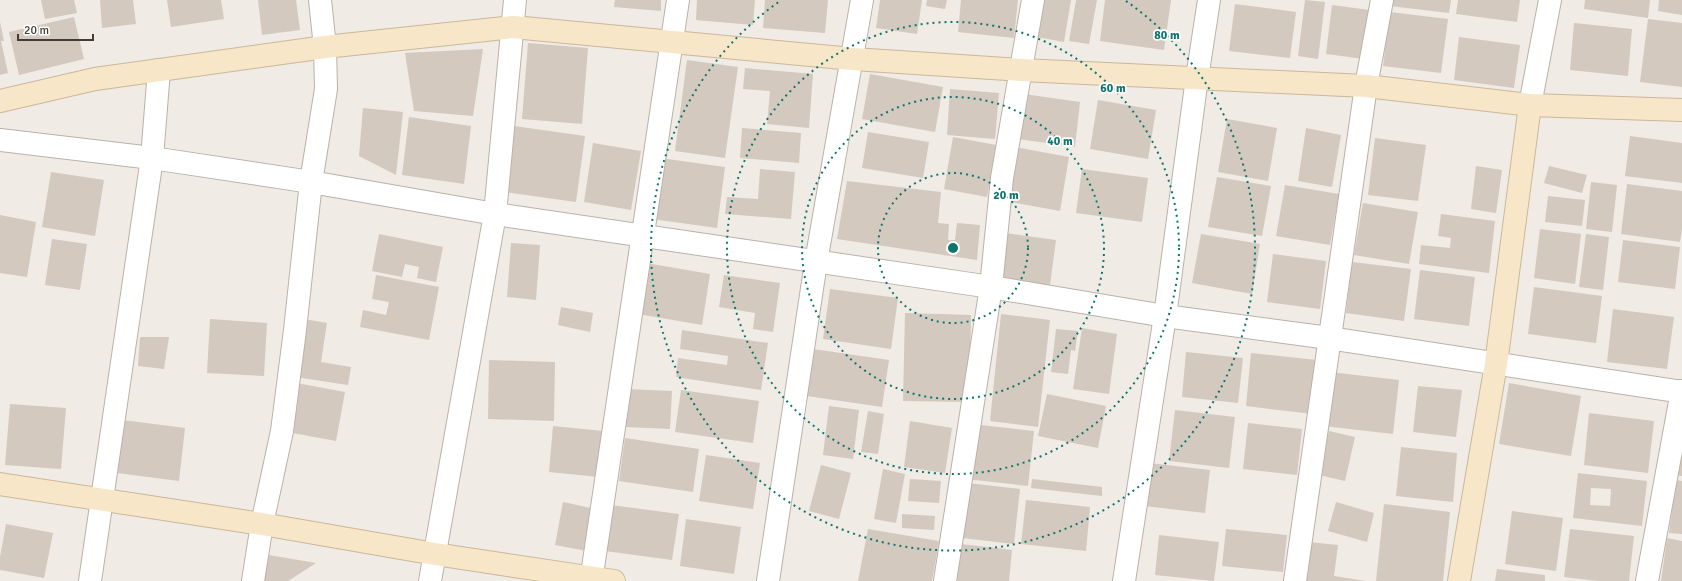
<svg xmlns="http://www.w3.org/2000/svg" width="1682" height="581" font-family="Signika,sans-serif">
  <style>
    .building { fill: #d3c9bf; fill-rule: evenodd }
    .lines { fill: none; stroke-linecap: round; stroke-linejoin: round }
    .street-casing { stroke: #bab2a9; stroke-width: 24 }
    .secondary-casing { stroke: #cab89a; stroke-width: 24 }
    .street { stroke: #fff; stroke-width: 22 }
    .secondary { stroke: #f7e6c8; stroke-width: 22 }
    .ring { fill: none; stroke: #0f766e; stroke-width: 2; stroke-dasharray: 2 4 }
    .centre { fill: #0f766e; stroke: #fff; stroke-width: 2 }
    .ring-label { font-size: 12px; text-anchor: middle; font-weight: bold; fill: #0f766e; stroke: #fff; stroke-width: 3.5; stroke-linejoin: round; paint-order: stroke }
  </style>
  <rect width="100%" height="100%" fill="#f0ebe5"/>
  <g class="building">
    <polygon points="41,0 74,0 77,13 45,19"/>
    <polygon points="100,0 133,0 136,24 102,28"/>
    <polygon points="167,0 221,0 224,19 171,27"/>
    <polygon points="258,0 296,0 300,30 262,35"/>
    <polygon points="615,0 661,0 661,11 614,7"/>
    <polygon points="697,0 755,0 753,25 696,20"/>
    <polygon points="765,0 828,0 825,33 763,28"/>
    <polygon points="880,0 922,0 917,34 876,28"/>
    <polygon points="927,0 947,0 945,9 926,6"/>
    <polygon points="961,0 1018,0 1014,38 958,32"/>
    <polygon points="1043,0 1071,0 1064,42 1037,37"/>
    <polygon points="1076,0 1097,0 1089,44 1069,41"/>
    <polygon points="1105,0 1171,0 1164,50 1100,41"/>
    <polygon points="1305,0 1325,2 1318,59 1298,56"/>
    <polygon points="1391,0 1451,0 1449,13 1390,6"/>
    <polygon points="1458,0 1520,0 1517,22 1456,14"/>
    <polygon points="1585,0 1650,0 1648,18 1584,9"/>
    <polygon points="1659,0 1682,0 1682,15 1658,11"/>
    <polygon points="1235,4 1296,12 1290,58 1229,51"/>
    <polygon points="1332,5 1370,10 1364,59 1326,54"/>
    <polygon points="1390,12 1448,19 1441,73 1383,66"/>
    <polygon points="74,17 84,59 19,75 9,32"/>
    <polygon points="1648,19 1682,23 1682,87 1640,82"/>
    <polygon points="0,22 4,41 1,41 8,73 0,75"/>
    <polygon points="1574,23 1632,29 1628,76 1570,70"/>
    <polygon points="1459,37 1520,45 1514,88 1454,80"/>
    <polygon points="528,43 588,48 582,124 522,119"/>
    <polygon points="483,49 473,116 414,111 405,53"/>
    <polygon points="687,60 738,67 725,158 675,151"/>
    <polygon points="745,68 813,74 809,128 767,124 770,91 743,89"/>
    <polygon points="870,74 943,87 935,132 862,119"/>
    <polygon points="950,89 999,93 995,139 947,135"/>
    <polygon points="1024,94 1080,102 1075,147 1018,139"/>
    <polygon points="1098,100 1156,110 1148,159 1090,149"/>
    <polygon points="363,108 403,112 396,175 359,156"/>
    <polygon points="409,117 471,126 464,184 402,175"/>
    <polygon points="1227,119 1277,128 1268,181 1218,172"/>
    <polygon points="514,126 585,136 576,202 505,192"/>
    <polygon points="742,128 801,133 799,163 740,158"/>
    <polygon points="1306,128 1341,135 1332,187 1298,181"/>
    <polygon points="868,132 929,142 923,178 862,168"/>
    <polygon points="1630,136 1682,143 1682,183 1625,176"/>
    <polygon points="953,137 996,145 987,197 944,189"/>
    <polygon points="1375,138 1426,145 1418,201 1368,195"/>
    <polygon points="593,143 641,151 631,210 584,202"/>
    <polygon points="1014,147 1069,157 1060,211 1005,201"/>
    <polygon points="660,158 725,167 717,228 652,219"/>
    <polygon points="1476,166 1502,170 1496,213 1471,209"/>
    <polygon points="1549,166 1587,175 1582,193 1544,183"/>
    <polygon points="760,169 795,172 791,219 725,214 727,197 758,199"/>
    <polygon points="1082,169 1148,178 1142,222 1076,213"/>
    <polygon points="51,172 104,180 95,236 42,227"/>
    <polygon points="1217,177 1271,186 1262,236 1208,227"/>
    <polygon points="847,181 941,192 938,223 949,224 948,240 955,240 957,223 980,225 977,260 837,239"/>
    <polygon points="1591,182 1617,185 1612,232 1586,229"/>
    <polygon points="1627,184 1682,191 1682,228 1680,242 1621,234"/>
    <polygon points="1285,185 1339,194 1330,245 1276,236"/>
    <polygon points="1548,196 1585,200 1582,226 1545,222"/>
    <polygon points="1363,203 1418,212 1409,264 1354,255"/>
    <polygon points="1441,214 1495,221 1489,273 1419,264 1421,245 1450,248 1451,238 1438,236"/>
    <polygon points="0,215 36,222 27,277 0,273"/>
    <polygon points="1540,229 1581,234 1575,284 1534,278"/>
    <polygon points="1005,233 1056,240 1050,285 1000,279"/>
    <polygon points="379,234 443,247 436,282 417,278 419,267 405,264 402,277 372,271"/>
    <polygon points="1201,234 1260,244 1252,294 1192,283"/>
    <polygon points="1586,234 1609,237 1603,290 1579,287"/>
    <polygon points="52,239 87,244 80,290 45,285"/>
    <polygon points="1623,240 1680,247 1675,289 1618,282"/>
    <polygon points="511,243 540,245 536,300 507,297"/>
    <polygon points="1273,254 1326,261 1320,309 1267,302"/>
    <polygon points="1352,262 1411,269 1404,321 1346,313"/>
    <polygon points="646,263 710,274 702,325 638,314"/>
    <polygon points="1420,270 1475,277 1469,326 1414,319"/>
    <polygon points="376,275 439,287 429,340 360,327 363,310 386,315 389,302 372,299"/>
    <polygon points="724,275 780,283 773,332 753,329 755,313 719,307"/>
    <polygon points="1534,287 1602,296 1596,343 1528,334"/>
    <polygon points="830,289 898,298 891,349 823,339"/>
    <polygon points="561,307 593,313 590,332 558,325"/>
    <polygon points="1613,309 1674,317 1667,369 1607,362"/>
    <polygon points="905,313 971,315 969,402 903,401"/>
    <polygon points="1001,314 1050,320 1038,427 990,421"/>
    <polygon points="210,319 267,323 264,376 207,373"/>
    <polygon points="304,319 327,323 321,362 351,367 348,385 295,377"/>
    <polygon points="1082,328 1117,334 1109,394 1073,389"/>
    <polygon points="1056,329 1078,331 1075,351 1071,350 1068,374 1051,372"/>
    <polygon points="682,330 768,343 761,390 676,377 678,358 727,365 728,356 680,349"/>
    <polygon points="140,337 169,337 164,369 138,366"/>
    <polygon points="813,349 889,360 882,407 807,396"/>
    <polygon points="1186,352 1243,358 1238,403 1182,397"/>
    <polygon points="1251,353 1317,360 1312,414 1246,406"/>
    <polygon points="489,360 555,362 554,421 488,419"/>
    <polygon points="1330,372 1399,380 1393,434 1324,426"/>
    <polygon points="291,382 345,392 336,441 282,431"/>
    <polygon points="1509,383 1581,396 1571,456 1499,444"/>
    <polygon points="1418,386 1462,390 1456,437 1413,432"/>
    <polygon points="627,389 672,391 670,429 626,427"/>
    <polygon points="681,390 759,401 753,443 675,432"/>
    <polygon points="1047,394 1106,406 1098,448 1038,436"/>
    <polygon points="10,404 66,408 61,469 5,465"/>
    <polygon points="829,406 859,410 853,459 823,455"/>
    <polygon points="1175,410 1235,417 1229,468 1169,461"/>
    <polygon points="868,411 884,414 878,454 861,452"/>
    <polygon points="1589,413 1654,421 1648,473 1584,465"/>
    <polygon points="123,420 185,428 179,481 117,473"/>
    <polygon points="910,421 952,428 945,473 904,467"/>
    <polygon points="1248,423 1302,429 1297,475 1243,469"/>
    <polygon points="972,424 1034,431 1028,486 966,479"/>
    <polygon points="553,426 603,431 599,477 549,472"/>
    <polygon points="1682,428 1682,476 1674,475"/>
    <polygon points="1329,431 1355,437 1345,481 1319,475"/>
    <polygon points="625,438 699,449 693,492 619,481"/>
    <polygon points="1401,447 1457,453 1453,502 1396,496"/>
    <polygon points="706,455 760,463 753,509 699,501"/>
    <polygon points="1149,463 1210,470 1205,513 1144,506"/>
    <polygon points="821,465 851,473 839,519 809,511"/>
    <polygon points="883,469 905,474 896,523 874,519"/>
    <path d="M 1578,473 L 1647,481 L 1642,526 L 1573,518 ZM 1591,488 L 1611,489 L 1610,506 L 1590,505 Z"/>
    <polygon points="910,479 941,481 939,503 908,501"/>
    <polygon points="1032,479 1102,487 1102,496 1031,488"/>
    <polygon points="1676,480 1682,481 1682,534 1669,533"/>
    <polygon points="968,483 1020,489 1014,544 962,538"/>
    <polygon points="1026,500 1090,507 1086,551 1021,544"/>
    <polygon points="563,502 600,510 592,552 555,545"/>
    <polygon points="1336,502 1374,513 1367,542 1328,531"/>
    <polygon points="1384,504 1450,512 1443,581 1376,581"/>
    <polygon points="611,505 679,514 672,560 605,551"/>
    <polygon points="1512,511 1563,518 1556,571 1505,564"/>
    <polygon points="902,514 935,516 934,530 902,528"/>
    <polygon points="686,519 741,527 734,574 680,566"/>
    <polygon points="6,524 53,533 44,578 0,570 0,557"/>
    <polygon points="868,529 939,541 932,581 858,581"/>
    <polygon points="1226,529 1287,535 1283,572 1222,566"/>
    <polygon points="1570,529 1634,536 1629,581 1598,581 1564,577"/>
    <polygon points="1159,535 1219,542 1214,581 1155,575"/>
    <polygon points="1667,538 1682,541 1682,581 1661,581"/>
    <polygon points="1309,542 1338,545 1334,576 1366,581 1305,581"/>
    <polygon points="953,543 1012,550 1009,581 949,581"/>
    <polygon points="263,554 316,563 288,581 258,581"/>
    <polygon points="1497,569 1545,575 1545,581 1495,581"/>
  </g>
  <g class="lines">
    <defs>
      <g id="street">
        <polyline points="1530,105 1550,0"/>
        <polyline points="0,140 152,158 311,182 495,214 991,287 1165,316 1329,338 1682,392"/>
        <polyline points="90,581 152,158 159,70"/>
        <polyline points="253,581 262,524 282,431 295,330 311,182 326,89 325,47 320,0"/>
        <polyline points="430,581 495,214 515,0"/>
        <polyline points="591,581 678,0"/>
        <polyline points="768,581 816,262 862,0"/>
        <polyline points="945,581 991,287 1002,178 1033,0"/>
        <polyline points="1124,581 1165,316 1197,78 1209,0"/>
        <polyline points="1295,581 1366,86 1382,0"/>
        <polyline points="1647,581 1682,391"/>
      </g>
      <g id="secondary">
        <polyline points="0,101 95,79 325,47 513,27 853,59 1021,70 1366,86 1530,105 1682,110"/>
        <polyline points="0,484 262,524 435,554 614,581"/>
        <polyline points="1459,581 1496,364 1530,105"/>
      </g>
    </defs>
    <use href="#street" class="street-casing"/>
    <use href="#secondary" class="secondary-casing"/>
    <use href="#street" class="street"/>
    <use href="#secondary" class="secondary"/>
  </g>
  <g class="ring">
    <circle cx="953" cy="248" r="75"/>
    <circle cx="953" cy="248" r="151"/>
    <circle cx="953" cy="248" r="226"/>
    <path d="M1126 1A302 302 0 1 1 780 1"/>
  </g>
  <circle cx="953" cy="248" r="6" class="centre"/>
  <g class="ring-label">
    <text x="1167" y="39">80 m</text>
    <text x="1113" y="92">60 m</text>
    <text x="1060" y="145">40 m</text>
    <text x="1006" y="199">20 m</text>
  </g>
  <path d="M18 34v6h75v-6" fill="none" stroke="#423c35" stroke-width="2"/>
  <text x="24" y="34" font-size="12" fill="#423c35" stroke="#ffffff" stroke-width="3" paint-order="stroke">20 m</text>
</svg>
